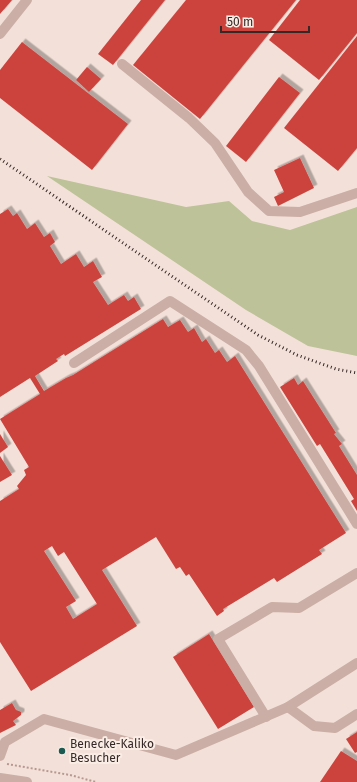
<svg xmlns="http://www.w3.org/2000/svg" width="357" height="782" font-family="'Fira Sans',sans-serif">
  <style>
    .green { fill: #bdc299 }
    .building { fill: #cc433e; fill-rule: evenodd; filter: url(#shadow) }
    .lines { fill: none; stroke-linecap: round; stroke-linejoin: round }
    .path { stroke: #b7988f; stroke-width: 2; stroke-dasharray: 2 2; stroke-linecap: butt }
    .minor { stroke: #cbaea5; stroke-width: 10 }
    .rail { stroke: #362827; stroke-width: 3; stroke-dasharray: 1 3; stroke-linecap: butt }
    .poi-dot { fill: #1a5a51; stroke: #faede6; stroke-width: 1.5 }
    .labels { text-anchor: middle; dominant-baseline: central; stroke-width: 4; stroke-linejoin: round; paint-order: stroke }
    .poi-label { font-size: 12px; fill: #362827; stroke: #faede6; text-anchor: start }
  </style>
  <defs>
    <filter id="shadow"><feDropShadow dx="3.5" dy="-3.5" stdDeviation="0" flood-color="#0004"/></filter>
  </defs>
  <rect width="100%" height="100%" fill="#f3e1d9"/>
  <polygon class="green" points="47,176 186,207 229,201 252,221 290,230 357,207 357,356 308,346 246,310"/>
  <g class="building">
    <polygon points="0,0 12,0 0,14"/>
    <polygon points="141,0 165,0 113,65 98,54"/>
    <polygon points="186,0 296,0 200,119 133,65"/>
    <polygon points="300,0 357,0 357,33 319,80 269,40"/>
    <polygon points="357,36 357,148 338,171 284,128"/>
    <polygon points="22,42 128,124 92,170 0,98 0,70"/>
    <polygon points="87,67 101,79 89,92 76,80"/>
    <polygon points="279,77 300,93 246,162 226,146"/>
    <polygon points="300,158 314,188 278,206 274,197 284,192 274,170"/>
    <path d="M 8,209 L 13,216 L 17,213 L 27,229 L 35,223 L 44,237 L 50,233 L 55,242 L 50,246 L 61,264 L 76,254 L 84,267 L 93,261 L 102,277 L 93,282 L 108,305 L 124,295 L 128,301 L 134,297 L 141,309 L 65,356 L 64,354 L 56,359 L 58,361 L 35,376 L 44,391 L 66,378 L 73,375 L 163,319 L 168,327 L 180,320 L 188,332 L 194,328 L 202,342 L 206,339 L 215,353 L 219,350 L 227,362 L 235,356 L 346,533 L 319,550 L 322,554 L 277,582 L 274,578 L 223,609 L 224,611 L 217,616 L 189,574 L 186,576 L 180,567 L 176,569 L 156,537 L 102,570 L 137,626 L 31,691 L 0,642 L 0,501 L 19,489 L 17,486 L 26,475 L 24,470 L 29,467 L 0,419 L 40,394 L 30,378 L 0,397 L 0,214 ZM 52,546 L 58,556 L 64,552 L 97,604 L 73,619 L 66,607 L 76,601 L 44,551 Z"/>
    <polygon points="294,378 298,385 303,381 336,433 334,434 342,444 339,446 357,475 357,511 351,501 354,499 320,444 317,446 280,387"/>
    <polygon points="0,434 8,447 0,453"/>
    <polygon points="0,456 12,475 0,482"/>
    <polygon points="209,634 254,707 218,729 173,657"/>
    <polygon points="12,703 16,710 19,711 21,712 21,715 13,721 16,725 0,733 0,710"/>
    <polygon points="357,732 357,752 355,753 346,739"/>
    <polygon points="341,751 357,761 357,782 320,782"/>
  </g>
  <g class="lines">
    <polyline class="path" points="7,764 70,775 96,782"/>
    <g class="minor">
      <polyline points="0,34 27,0"/>
      <polyline points="122,64 189,118 215,143 248,192 269,211 300,212 357,193"/>
      <polyline points="74,363 170,301 246,350 259,366 357,524"/>
      <polyline points="288,707 314,726 335,728 357,714"/>
      <polyline points="266,717 218,639 272,607 299,608 357,573"/>
      <polyline points="0,756 5,742 44,719 176,755 288,707 357,663"/>
      <polyline points="0,778 27,782"/>
    </g>
    <polyline class="rail" points="0,159 258,335 297,355 336,369 357,373"/>
  </g>
  <circle class="poi-dot" cx="62" cy="751" r="4"/>
  <g class="labels">
    <g class="poi-label">
      <text x="70" y="744">Benecke-Kaliko<tspan x="70" dy="14">Besucher</tspan></text>
    </g>
  </g>
  <path d="M221 26v6h88v-6" fill="none" stroke="#362827" stroke-width="2"/>
  <text x="227" y="26" font-size="12" fill="#362827" stroke="#faede6" stroke-width="3" paint-order="stroke">50 m</text>
</svg>
